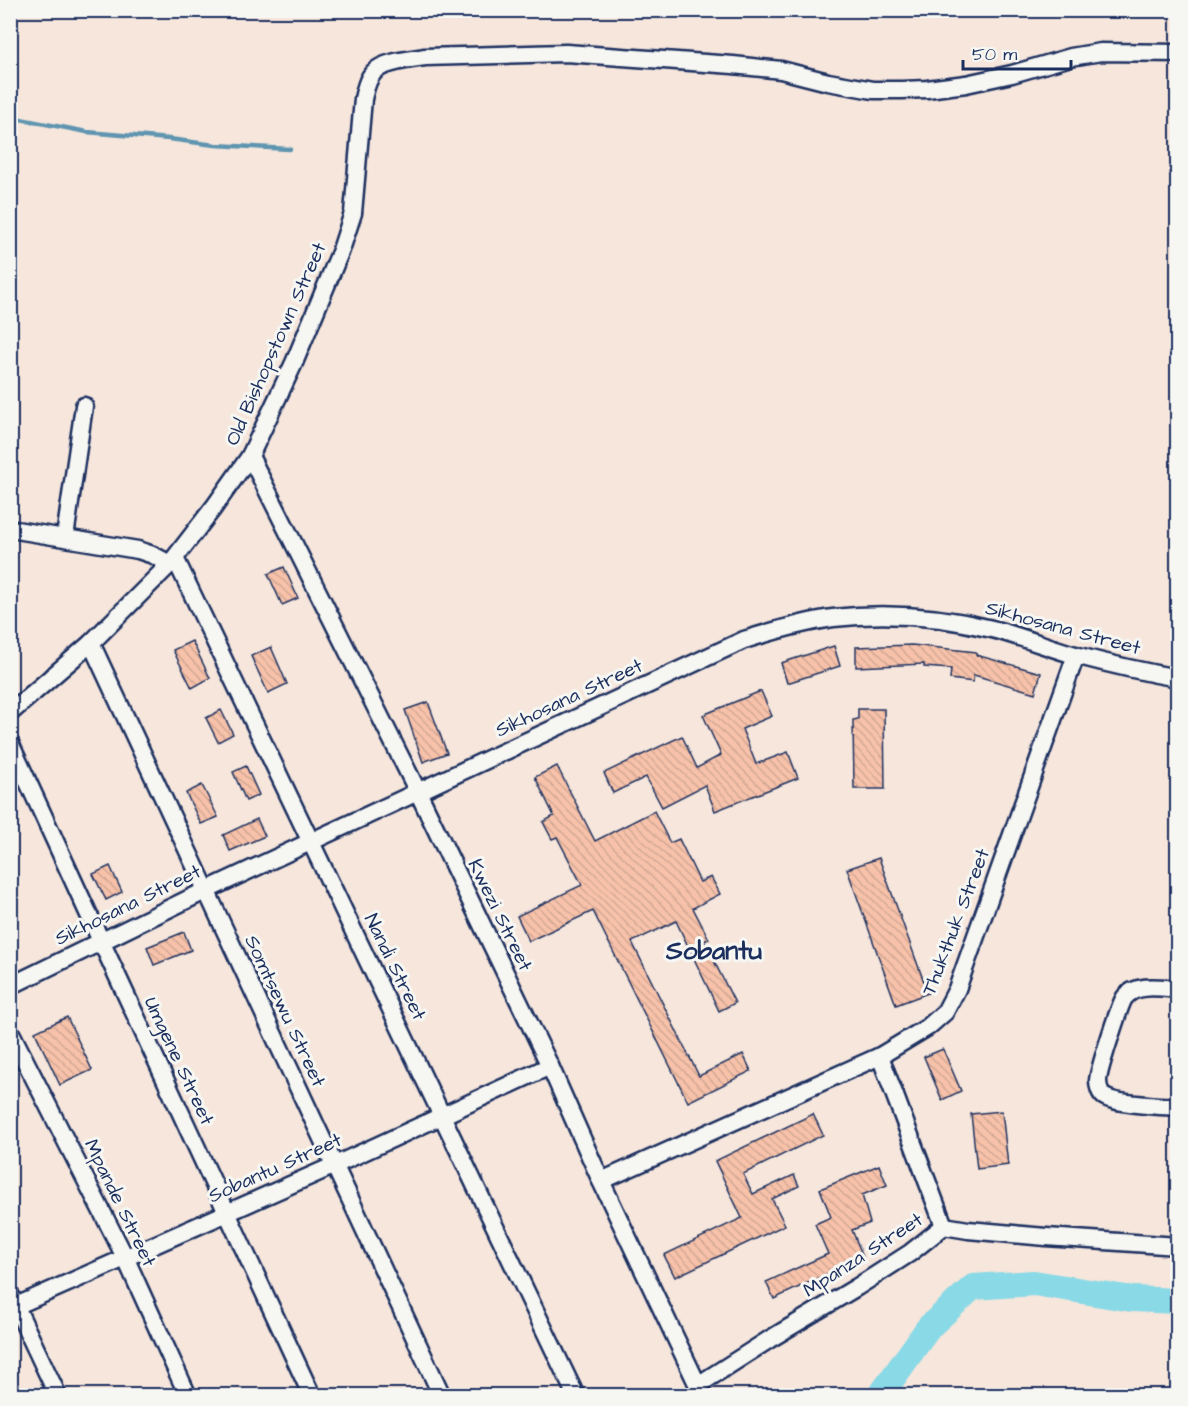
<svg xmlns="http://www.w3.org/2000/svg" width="1188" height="1406" font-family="'Architects Daughter',sans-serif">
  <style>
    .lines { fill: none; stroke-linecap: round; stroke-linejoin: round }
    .stream { stroke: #5e95b0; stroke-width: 4.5 }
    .river { stroke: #8ad9e6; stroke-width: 26 }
    .building { fill: url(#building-back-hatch); stroke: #1b2f5e; stroke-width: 1.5 }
    .minor-casing { stroke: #1b2f5e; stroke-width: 21 }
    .minor { stroke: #f6f6f2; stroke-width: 16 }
    .labels { text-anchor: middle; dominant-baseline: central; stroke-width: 6; stroke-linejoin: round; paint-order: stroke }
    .street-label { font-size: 20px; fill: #1b2f5e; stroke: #f6f6f2 }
    .district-label { font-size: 26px; font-weight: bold; fill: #1b2f5e; stroke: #f6f6f2 }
  </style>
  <defs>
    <pattern id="building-back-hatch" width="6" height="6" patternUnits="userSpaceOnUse" patternTransform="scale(1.5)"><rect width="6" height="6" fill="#f7c2a9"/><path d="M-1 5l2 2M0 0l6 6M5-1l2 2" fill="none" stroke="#d3a794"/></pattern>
  </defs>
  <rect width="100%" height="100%" fill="#f6e6dc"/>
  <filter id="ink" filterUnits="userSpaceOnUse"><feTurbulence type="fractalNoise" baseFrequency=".0167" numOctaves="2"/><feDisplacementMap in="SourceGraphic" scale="12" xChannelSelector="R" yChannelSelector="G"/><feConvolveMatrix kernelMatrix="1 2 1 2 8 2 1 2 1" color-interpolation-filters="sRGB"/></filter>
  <g filter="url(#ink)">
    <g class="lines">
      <polyline class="stream" points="10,117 87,132 169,139 215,145 290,149"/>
      <polyline class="river" points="880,1396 929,1327 973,1287 1034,1283 1132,1299 1178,1301"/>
    </g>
    <g class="building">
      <polygon points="284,567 298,598 282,605 268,574"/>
      <polygon points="192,641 210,678 192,688 173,650"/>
      <polygon points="912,645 976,652 976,655 1041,673 1035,693 974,675 973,682 950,679 951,669 924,667 924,664 856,667 856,647"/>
      <polygon points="834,646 840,666 787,683 781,663"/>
      <polygon points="271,647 287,684 268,693 251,656"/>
      <polygon points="761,691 772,716 742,729 756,764 788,752 798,778 715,811 705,785 662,807 646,777 613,793 604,773 682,736 697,768 721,755 703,715"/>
      <polygon points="428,702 447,753 423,762 405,710"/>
      <polygon points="858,709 884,709 885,789 854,789 853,720 858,719"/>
      <polygon points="221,710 233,734 218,742 206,718"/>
      <polygon points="246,766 259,795 246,801 233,772"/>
      <polygon points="557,766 595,841 654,811 670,843 679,839 700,882 711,877 720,894 693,908 709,939 704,941 735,1003 719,1011 676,921 632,942 699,1076 743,1054 751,1071 688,1102 593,911 529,941 517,916 582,885 557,837 552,839 543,822 554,816 535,777"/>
      <polygon points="202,785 218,817 201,824 186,793"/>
      <polygon points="257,819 265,836 230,851 223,835"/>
      <polygon points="879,858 928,993 896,1005 847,869"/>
      <polygon points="110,866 122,892 106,900 93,874"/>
      <polygon points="184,932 191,950 154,965 147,947"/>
      <polygon points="67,1017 92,1070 60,1085 35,1032"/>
      <polygon points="943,1049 961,1091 942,1100 924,1057"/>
      <polygon points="1002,1111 1008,1165 977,1169 971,1114"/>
      <polygon points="813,1114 823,1135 743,1174 753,1194 794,1175 799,1186 772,1199 785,1225 675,1277 664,1255 742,1218 715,1161"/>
      <polygon points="879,1165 887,1185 862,1195 870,1223 852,1230 863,1257 830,1270 831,1272 774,1299 766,1282 828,1254 815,1224 831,1217 820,1189"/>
    </g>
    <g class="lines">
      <defs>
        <g id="minor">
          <polyline points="250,456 418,792 550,1066 601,1181 703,1396"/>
          <polyline points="10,529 138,550 153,555 170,564"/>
          <polyline points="65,537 84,406"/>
          <polyline points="175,558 576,1396"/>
          <path d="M 91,643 C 209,894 324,1145 442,1396"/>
          <path d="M 10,713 L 91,643 L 170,564 L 214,507 L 250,456 L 294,363 L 341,250 L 353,213 L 363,99 C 365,90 367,79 374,72 C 383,62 411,59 425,57 L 566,53 L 733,65 L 781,70 L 828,82 L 873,90 L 902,90 L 927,89 L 966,84 L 1012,74 L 1071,57 L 1101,52 L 1178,53"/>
          <polyline points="10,743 101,941 312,1396"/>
          <path d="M 10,986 L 207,890 L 744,640 C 773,631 803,622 833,618 C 886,612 940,616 992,629 C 1020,636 1047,647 1075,655 C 1109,664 1143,672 1178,678"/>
          <path d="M 1178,989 C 1162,988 1136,983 1125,997 C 1120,1003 1098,1072 1098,1081 C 1098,1086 1100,1094 1105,1097 C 1115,1104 1163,1106 1178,1107"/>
          <polyline points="10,1031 125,1257 188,1396"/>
          <polyline points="880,1056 944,1226"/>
          <polyline points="601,1181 880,1056 928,1027 945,1012 957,989 1076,655"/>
          <polyline points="10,1294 58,1396"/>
          <polyline points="16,1306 333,1166 550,1066"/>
          <polyline points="698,1385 770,1339 857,1287 910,1253 944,1226 968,1230 1046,1237 1178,1246"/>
        </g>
      </defs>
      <use href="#minor" class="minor-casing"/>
      <use href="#minor" class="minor"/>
    </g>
  </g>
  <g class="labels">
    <g class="street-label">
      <text transform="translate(276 344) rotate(-66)">Old Bishopstown Street</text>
      <text transform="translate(1063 628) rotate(15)">Sikhosana Street</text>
      <text transform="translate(569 698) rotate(-25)">Sikhosana Street</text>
      <text transform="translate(128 905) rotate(-26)">Sikhosana Street</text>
      <text transform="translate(500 915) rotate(64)">Kwezi Street</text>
      <text transform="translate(956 922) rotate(-69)">Thukthuk Street</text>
      <text transform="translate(395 967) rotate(64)">Nandi Street</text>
      <text transform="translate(285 1011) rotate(65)">Somtsewu Street</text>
      <text transform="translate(179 1061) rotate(65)">Umgene Street</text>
      <text transform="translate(275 1168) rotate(-24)">Sobantu Street</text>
      <text transform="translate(120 1203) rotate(64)">Mpande Street</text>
      <text transform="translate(863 1255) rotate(-33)">Mpanza Street</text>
    </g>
    <g class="district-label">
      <text x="714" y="951">Sobantu</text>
    </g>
  </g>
  <rect width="1188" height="1406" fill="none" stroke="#f6f6f2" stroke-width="36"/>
  <rect x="18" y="18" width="1152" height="1370" fill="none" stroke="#1b2f5e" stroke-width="2" filter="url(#ink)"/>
  <path d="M963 60v9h108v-9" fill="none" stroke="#1b2f5e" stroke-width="3"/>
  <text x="972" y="60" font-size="18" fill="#1b2f5e" stroke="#f6f6f2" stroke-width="4.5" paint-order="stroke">50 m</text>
</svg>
